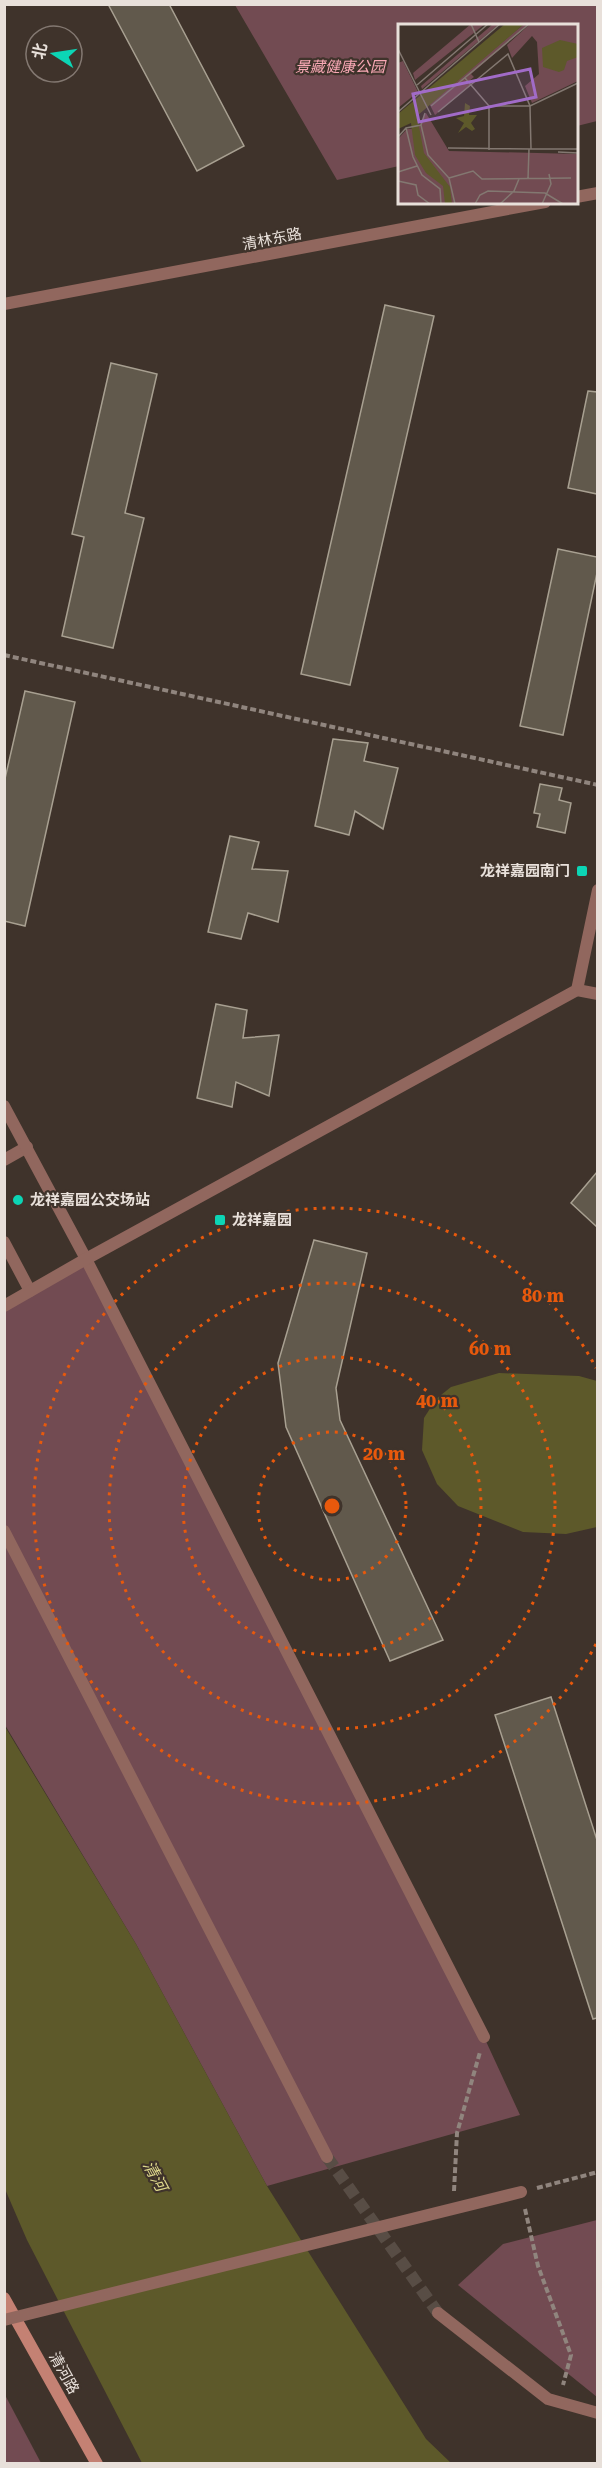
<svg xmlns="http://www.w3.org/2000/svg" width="602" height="2468" font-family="'Roboto Serif','Noto Sans SC',serif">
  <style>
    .green { fill: #724b52 }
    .water { fill: #5d592a }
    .building { fill: #61594c; stroke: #a8a091; stroke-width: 1.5 }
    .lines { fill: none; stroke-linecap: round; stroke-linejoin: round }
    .street-tunnel { stroke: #584d45; stroke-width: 12; stroke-dasharray: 12 6; stroke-linecap: butt }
    .path { stroke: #90857e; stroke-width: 4; stroke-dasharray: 6 3; stroke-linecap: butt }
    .lane { stroke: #91675e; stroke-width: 12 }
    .street { stroke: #91675e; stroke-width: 12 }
    .secondary { stroke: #c48173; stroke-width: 12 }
    .street-bridge { stroke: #91675e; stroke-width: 12 }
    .ring { fill: none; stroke: #e8590c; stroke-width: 3; stroke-dasharray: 3 6 }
    .poi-dot { fill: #0cd5b5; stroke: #3f332b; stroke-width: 2 }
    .labels { text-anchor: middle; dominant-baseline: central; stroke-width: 4.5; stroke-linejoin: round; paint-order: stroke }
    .park-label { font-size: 15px; font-style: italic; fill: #f9a8b5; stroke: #3f332b }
    .street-label { font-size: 15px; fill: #e8e0da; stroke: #3f332b }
    .poi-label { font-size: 15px; font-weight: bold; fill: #e8e0da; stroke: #3f332b; text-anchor: start }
    .water-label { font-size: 16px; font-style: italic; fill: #ddd78b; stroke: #3f332b }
    .inset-road { fill: none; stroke: #837871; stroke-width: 1.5 }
    .view { fill: #a16bc8; fill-opacity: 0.15; stroke: #a16bc8; stroke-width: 3 }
    .inset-edge { fill: none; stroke: #e8e0da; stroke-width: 3 }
    .centre { fill: #e8590c; stroke: #3f332b; stroke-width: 3 }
    .ring-label { font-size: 18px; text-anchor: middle; font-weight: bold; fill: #e8590c; stroke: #3f332b; stroke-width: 4.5; stroke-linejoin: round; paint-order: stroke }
  </style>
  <rect width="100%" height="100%" fill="#3f332b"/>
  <g class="green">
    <polygon points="235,5 597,5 597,121 577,126 576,26 400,26 399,166 337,180"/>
    <polygon points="86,1259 484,2037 520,2115 267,2186 136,1944 5,1725 5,1310"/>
    <polygon points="597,2220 598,2220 597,2397 458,2285 503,2244"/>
    <polygon points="5,2395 41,2463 5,2463"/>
  </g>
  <g class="water">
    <polygon points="499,1373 579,1376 597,1381 597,1527 566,1534 523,1532 458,1506 437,1484 422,1450 424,1418 436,1399 451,1387"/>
    <polygon points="4,1725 136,1944 267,2186 426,2439 451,2463 142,2463 27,2240 5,2189"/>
  </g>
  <g class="building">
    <polygon points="108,4 169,4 244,146 197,171"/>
    <polygon points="385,305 434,316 350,685 301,674"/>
    <polygon points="111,363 157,374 125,513 144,518 113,648 62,636 84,537 72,534"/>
    <polygon points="588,391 597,392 597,494 568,488"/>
    <polygon points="558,549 597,557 597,573 563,735 520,726"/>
    <polygon points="25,691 75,702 25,926 4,921 4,783"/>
    <polygon points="333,739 368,743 364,761 398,768 383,829 355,811 349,835 315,826"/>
    <polygon points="540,784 562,788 559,800 571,803 565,833 537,827 540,814 534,813"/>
    <polygon points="230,836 259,842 252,869 288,871 278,922 248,913 241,939 208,932"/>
    <polygon points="216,1004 247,1010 243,1038 279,1035 269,1096 236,1082 232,1107 197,1098"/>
    <polygon points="597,1172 597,1227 571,1203"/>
    <polygon points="314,1240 367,1253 336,1388 340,1420 443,1640 390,1661 286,1427 278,1363"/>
    <polygon points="551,1697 597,1840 597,2018 593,2019 495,1715"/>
  </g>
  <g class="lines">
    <polyline class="street-tunnel" points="327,2157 438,2313"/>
    <g class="path">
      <polyline points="4,655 598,785"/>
      <polyline points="537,2188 598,2172"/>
      <polyline points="454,2191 457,2133 480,2052"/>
      <polyline points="525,2209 538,2266 571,2355 563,2385"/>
    </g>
    <g class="lane">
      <polyline points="4,1160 27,1147"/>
      <polyline points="4,1242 30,1291"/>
    </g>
    <g class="street">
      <polyline points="576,197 598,193"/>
      <polyline points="4,304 545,202"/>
      <polyline points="577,990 598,994"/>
      <polyline points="4,1106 86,1259 484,2037"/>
      <polyline points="4,1306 86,1259 577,990 598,890"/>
      <polyline points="4,1531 327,2157"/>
      <polyline points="438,2313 548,2399 598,2413"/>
    </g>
    <polyline class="secondary" points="4,2298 97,2464"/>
    <polyline class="street-bridge" points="4,2320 521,2192"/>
  </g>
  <g class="ring">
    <circle cx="332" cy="1506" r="74"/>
    <circle cx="332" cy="1506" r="149"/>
    <circle cx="332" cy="1506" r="223"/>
    <path d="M596 1644A298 298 0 1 1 596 1368"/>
  </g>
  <g class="poi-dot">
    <rect x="576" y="865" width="12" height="12" rx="3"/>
    <circle cx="18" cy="1200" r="6"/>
    <rect x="214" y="1214" width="12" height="12" rx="3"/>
  </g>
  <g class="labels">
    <g class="park-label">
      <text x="340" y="67">景藏健康公园</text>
    </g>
    <g class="street-label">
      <text transform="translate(272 239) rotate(-11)">清林东路</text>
      <text transform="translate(64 2373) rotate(61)">清河路</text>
    </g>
    <g class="poi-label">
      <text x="570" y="871" text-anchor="end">龙祥嘉园南门</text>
      <text x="30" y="1200">龙祥嘉园公交场站</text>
      <text x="232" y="1220">龙祥嘉园</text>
    </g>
    <g class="water-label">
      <text transform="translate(155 2176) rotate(62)">清河</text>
    </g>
  </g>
  <g transform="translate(398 24)">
    <rect width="180" height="180" fill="#3f332b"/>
    <path d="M 73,0 L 87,0 L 17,56 L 15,49 ZM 95,0 L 101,0 L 24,65 L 23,62 ZM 126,0 L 131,0 L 73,50 L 76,53 L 70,58 L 73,61 L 37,91 L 31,79 ZM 132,0 L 180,0 L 180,57 L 134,79 L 127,62 L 141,50 L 139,18 L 134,12 L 114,34 L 109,21 ZM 5,37 L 20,68 L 0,84 L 0,39 ZM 28,89 L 51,127 L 180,130 L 180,180 L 0,180 L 0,115 L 9,105 L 20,104 Z" fill="#724b52"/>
    <path d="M 107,0 L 126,0 L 19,92 L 26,129 L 52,163 L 54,180 L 47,180 L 45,162 L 28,149 L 17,131 L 13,99 L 0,105 L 0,90 ZM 162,16 L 180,20 L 180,33 L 169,37 L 166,46 L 161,48 L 145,43 L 144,24 ZM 67,79 L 72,82 L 71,91 L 79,91 L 73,99 L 77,105 L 74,107 L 68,103 L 60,109 L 66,99 L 58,94 L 66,92 Z" fill="#5d592a"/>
    <path class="inset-road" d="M 73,0 L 81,18M 0,25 L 33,91M 67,54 L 91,82 L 132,82 L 180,59M 19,61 L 90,0M 33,82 L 131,0M 0,88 L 102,0M 40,88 L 110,30 L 132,82 L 133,125 L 50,124M 23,101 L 30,131 L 51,154 L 57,180M 8,104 L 15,133 L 24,151 L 42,165 L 43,180M 0,113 L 8,104 L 23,101 L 27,89M 133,125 L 180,125M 91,126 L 91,82M 160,128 L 180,129M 0,148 L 19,142M 51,154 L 75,147 L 84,155 L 173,154M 130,155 L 131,125M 0,157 L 18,161 L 20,171 L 32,180M 77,180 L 82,171 L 90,167 L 147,169 L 165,180M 102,180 L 116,167 L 121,155M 144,180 L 153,160 L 151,150"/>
    <path class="view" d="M 132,45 L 138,73 L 21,98 L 15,70 Z"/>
    <rect width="180" height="180" class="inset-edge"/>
  </g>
  <circle cx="332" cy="1506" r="9" class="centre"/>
  <g class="ring-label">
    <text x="543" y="1302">80 m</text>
    <text x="490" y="1355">60 m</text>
    <text x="437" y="1407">40 m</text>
    <text x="384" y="1460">20 m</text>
  </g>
  <rect width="602" height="2468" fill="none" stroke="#e8e0da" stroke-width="12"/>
  <g transform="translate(54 54) rotate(282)"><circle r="28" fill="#3f332b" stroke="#837871" stroke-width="1.5"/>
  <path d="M0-4.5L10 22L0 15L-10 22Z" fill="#0cd5b5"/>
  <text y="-9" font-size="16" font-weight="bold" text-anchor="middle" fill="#e8e0da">北</text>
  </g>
</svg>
